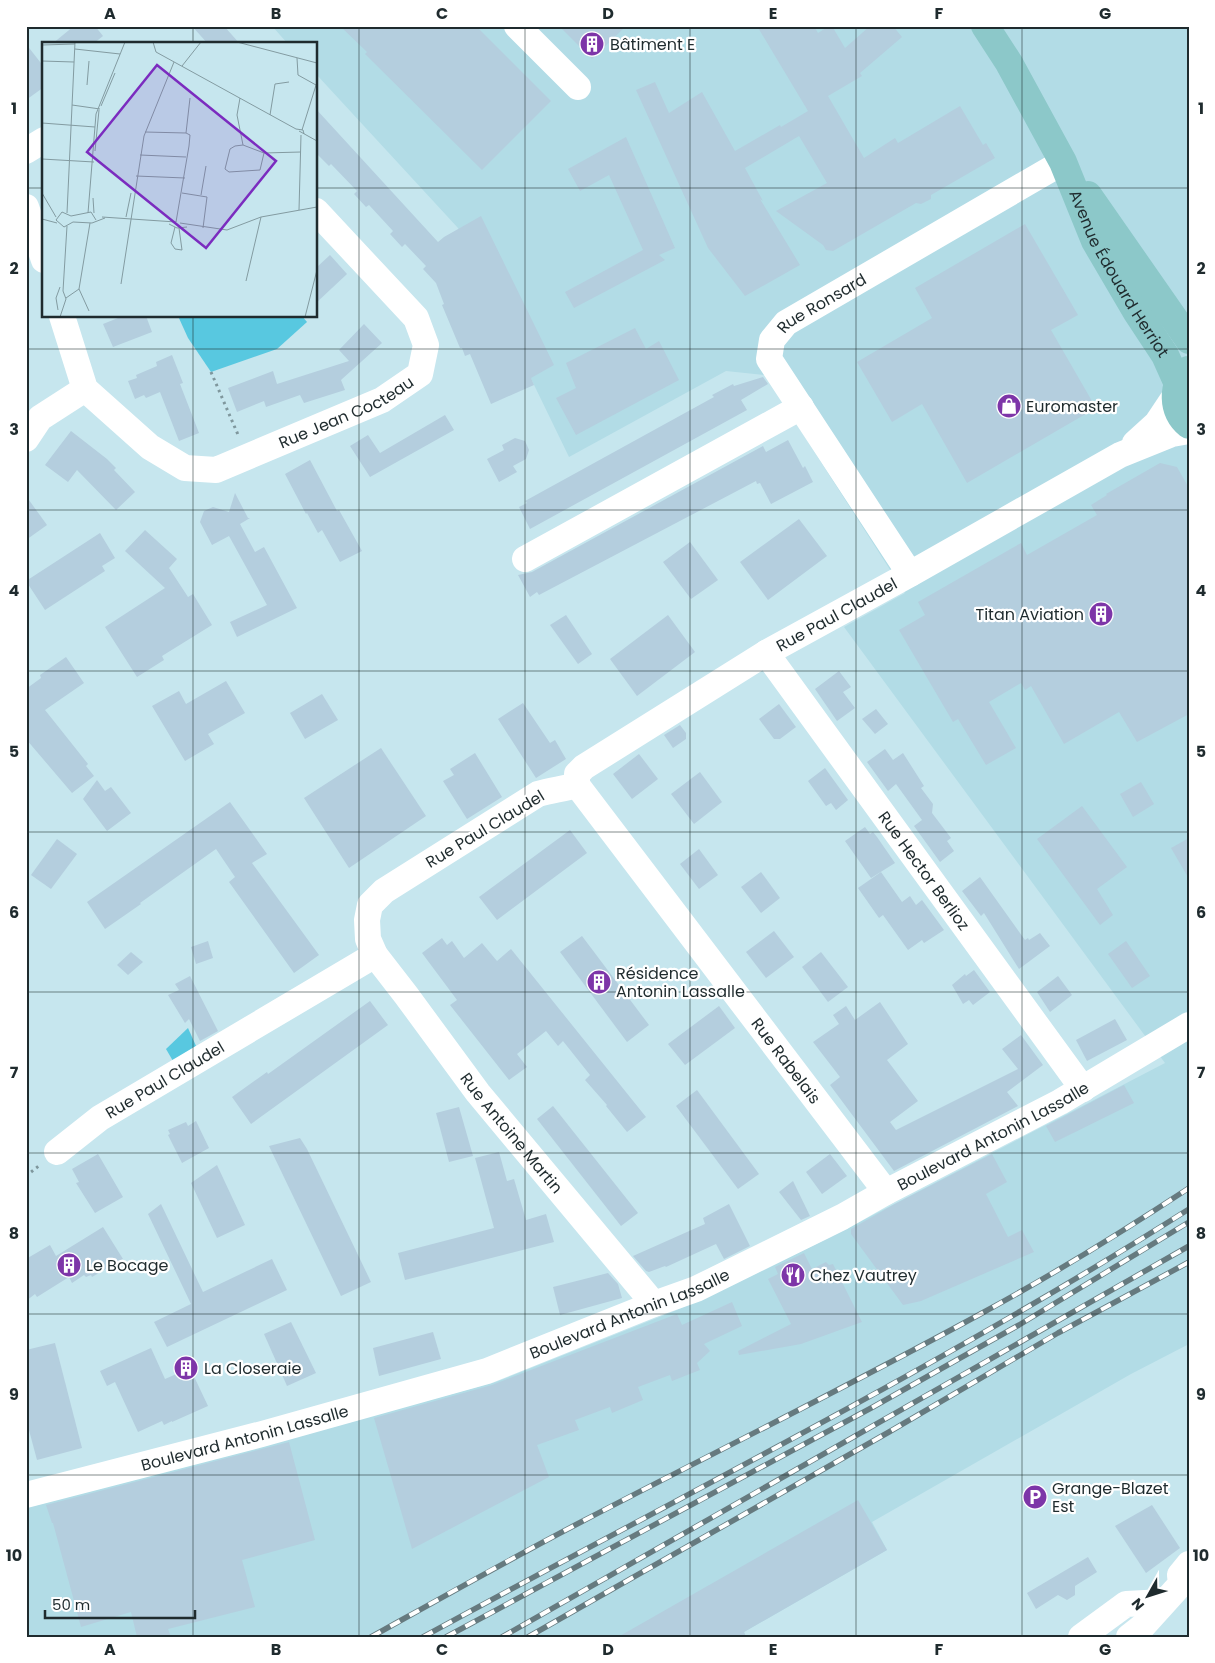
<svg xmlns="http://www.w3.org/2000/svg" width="1215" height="1663" font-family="Poppins,sans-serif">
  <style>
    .built { fill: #b2dce6 }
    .green { fill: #58c8e0 }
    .building { fill: #b4cede }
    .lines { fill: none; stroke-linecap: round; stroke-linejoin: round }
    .path { stroke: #7f979d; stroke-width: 3; stroke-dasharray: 2.5 4; stroke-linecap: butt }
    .minor { stroke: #fff; stroke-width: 26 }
    .major { stroke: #8cc8c9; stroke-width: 28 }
    .rail-casing { stroke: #667a7f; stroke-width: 5.5 }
    .rail { stroke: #fff; stroke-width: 4; stroke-dasharray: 11; stroke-linecap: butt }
    .grid { fill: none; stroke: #1f2b2e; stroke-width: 1; stroke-opacity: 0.55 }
    .labels { text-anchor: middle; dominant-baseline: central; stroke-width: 4.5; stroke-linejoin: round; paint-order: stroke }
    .poi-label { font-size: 16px; fill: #1f2b2e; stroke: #fff; text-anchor: start }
    .street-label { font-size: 16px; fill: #1f2b2e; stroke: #fff }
    .inset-road { fill: none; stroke: #839ba1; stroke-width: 1 }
    .view { fill: #7b2cbf; fill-opacity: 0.15; stroke: #7b2cbf; stroke-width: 2.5 }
    .inset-edge { fill: none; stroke: #1f2b2e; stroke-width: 2.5 }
    .neatline { fill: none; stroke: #1f2b2e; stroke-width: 2 }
    .grid-label { font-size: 16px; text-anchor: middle; font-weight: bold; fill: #1f2b2e }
  </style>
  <rect width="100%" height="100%" fill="#c6e6ee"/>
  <polygon class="built" points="272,26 1189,26 1189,1344 1131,1374 872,1522 887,1550 744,1632 746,1637 26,1637 26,1508 496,1382 677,1310 827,1239 1165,1063 844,627 905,593 765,375 726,371 569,457 458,228 316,74 316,44 288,44"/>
  <g class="green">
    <polygon points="178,316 302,316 307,322 277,349 211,372 188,338"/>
    <polygon points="188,1028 196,1046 173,1061 166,1049"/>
  </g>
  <g class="building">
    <polygon points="74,26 95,26 103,36 93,44 52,44"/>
    <polygon points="192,26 224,26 240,44 208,44"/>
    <polygon points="340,26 476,26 551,101 482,170 365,54 367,52"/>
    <polygon points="559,26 626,26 592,59"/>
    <polygon points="757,26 814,26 818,33 829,26 832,26 845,48 870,26 893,26 902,37 860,73 862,76 828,96 864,158 895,138 898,143 960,106 983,145 986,143 995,158 931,195 931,199 921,204 916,203 833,251 826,250 823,245 776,211 827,183 799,136 745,168 763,201 760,199 800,265 745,296 708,248 636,90 655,82 669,113 702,92 735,151 780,125 781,127 808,111"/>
    <polygon points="26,44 44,67 44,87 26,100"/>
    <polygon points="316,109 438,242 444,237 481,216 554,365 531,378 534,385 491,404 470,354 465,356 462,348 460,348 442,305 444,304 436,283 423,269 426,266 405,244 402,247 390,234 393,231 369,205 366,207 354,194 357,191 331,164 329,166 316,153"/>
    <polygon points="626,137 675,248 659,255 665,260 574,308 565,292 643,250 609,175 580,191 568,169"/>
    <polygon points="1025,224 1078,315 1051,330 1096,408 967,483 922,404 892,422 857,362 932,318 915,288"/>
    <polygon points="330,255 347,274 316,303 316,268"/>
    <polygon points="123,316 146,316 152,332 113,347 103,324"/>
    <polygon points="364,324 382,343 341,380 345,390 304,403 300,395 266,407 264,401 237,412 228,388 273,371 277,384 349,361 339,350"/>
    <polygon points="635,328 646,349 659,341 679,380 576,435 556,398 576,388 566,363"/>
    <polygon points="172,355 183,383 180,384 199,433 179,441 160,392 146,398 144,395 135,399 128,381 137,378 136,375 157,366 156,362"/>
    <polygon points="763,377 768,384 741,400 747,410 530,529 519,507 527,503 525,501 714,397 712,395 733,384 734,386"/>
    <polygon points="445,415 454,430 370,477 350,446 368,435 380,453"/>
    <polygon points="71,431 107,459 116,468 114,470 135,492 116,510 77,470 68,482 45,465"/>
    <polygon points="515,438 525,441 529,450 526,459 513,466 517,472 499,482 487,459 504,450 502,445"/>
    <polygon points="788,440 803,468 805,466 813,482 771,504 760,483 757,484 756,481 539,595 537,592 530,597 518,575 532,572 763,446 766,452"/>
    <polygon points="310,460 337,511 339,510 362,551 340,562 322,530 318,533 307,513 306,514 285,474"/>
    <polygon points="1160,463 1177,467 1189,488 1189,714 1137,742 1119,712 1064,744 1031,686 1025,690 1021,683 989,702 1016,748 986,765 958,719 953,722 899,630 925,615 918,602 1021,543 1027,555 1097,515 1091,505 1107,495 1106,494"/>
    <polygon points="235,493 248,518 250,518 240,524 255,552 264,547 297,608 237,637 230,622 267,605 229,536 212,545 200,522 204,511 213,507 229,512"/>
    <polygon points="26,496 47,525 26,540"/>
    <polygon points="799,519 827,556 768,600 740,562"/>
    <polygon points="145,530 177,559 169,568 188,597 193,594 212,625 162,656 164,660 137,677 105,627 165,588 125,551"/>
    <polygon points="100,533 115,558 102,566 105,571 45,610 26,581"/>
    <polygon points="690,542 718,580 691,599 663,562"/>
    <polygon points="566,615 592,654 578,664 550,625"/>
    <polygon points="668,615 695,652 637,696 610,659"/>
    <polygon points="66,657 84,683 45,710 88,764 86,766 94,776 72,793 26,739 26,689 41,678 40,675"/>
    <polygon points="839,671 851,687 843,692 855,708 837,721 815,689"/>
    <polygon points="226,681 245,713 208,734 214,744 185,761 152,706 179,691 186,704"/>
    <polygon points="322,694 338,720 305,739 290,713"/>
    <polygon points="523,703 550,743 555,740 566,759 536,778 498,719"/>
    <polygon points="779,704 796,727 780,739 774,739 759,719"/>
    <polygon points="876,709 888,724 875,734 862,719"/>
    <polygon points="680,725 686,733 686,739 673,748 664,735"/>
    <polygon points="381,748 426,816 349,868 304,798"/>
    <polygon points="885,749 893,760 903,753 924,786 921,788 933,804 932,813 951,838 947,841 954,851 940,862 914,826 922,820 896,784 888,791 867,762"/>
    <polygon points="475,753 502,797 467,819 443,781 454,775 450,769"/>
    <polygon points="639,754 658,779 632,799 613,774"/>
    <polygon points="825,768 848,800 836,810 831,803 826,806 808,781"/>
    <polygon points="700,772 722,802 694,824 671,794"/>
    <polygon points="97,780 105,791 111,787 131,813 107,831 83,799"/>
    <polygon points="1141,782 1154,804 1133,817 1120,794"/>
    <polygon points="230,802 267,854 252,863 319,955 294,973 229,882 235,877 216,849 140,903 141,904 105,929 87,902"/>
    <polygon points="1082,806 1127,867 1097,889 1113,915 1100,925 1037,839"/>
    <polygon points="865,827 870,834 873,832 877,837 895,863 871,878 845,841"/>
    <polygon points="570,830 587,853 497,920 479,897"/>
    <polygon points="1189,838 1189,879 1171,848"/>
    <polygon points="57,839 77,854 51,889 31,875"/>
    <polygon points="699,849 718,875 699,889 680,864"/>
    <polygon points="761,872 780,898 761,913 741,887"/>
    <polygon points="881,872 902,902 910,896 916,905 922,900 944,930 924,943 922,940 908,950 883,915 879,918 858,888"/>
    <polygon points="980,877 1025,940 1028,938 1029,940 1040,933 1050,946 1019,969 984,913 981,916 962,891"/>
    <polygon points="774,931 794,957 766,978 746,952"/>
    <polygon points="582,936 649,1025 627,1042 560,952"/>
    <polygon points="442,938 447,945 452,941 464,958 482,943 497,961 511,949 646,1117 627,1132 606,1106 607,1105 585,1080 590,1075 563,1041 558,1046 546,1031 517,1054 527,1067 509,1080 450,1005 457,1000 422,953"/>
    <polygon points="208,941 213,958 196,964 191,947"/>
    <polygon points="1126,941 1150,976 1132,988 1108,954"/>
    <polygon points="131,952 143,962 128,975 117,965"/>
    <polygon points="821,952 848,987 828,1002 802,967"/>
    <polygon points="974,970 990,992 973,1005 969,1000 963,1004 952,985 965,974 966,976"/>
    <polygon points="190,976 218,1031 200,1041 189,1019 185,1023 168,995 179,990 175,984"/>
    <polygon points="1058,976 1072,995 1050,1012 1037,992"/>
    <polygon points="370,1001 388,1025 251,1124 232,1097 267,1072 268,1074"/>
    <polygon points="880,1002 908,1044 887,1060 918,1101 890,1122 896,1130 1018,1069 1002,1049 1021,1035 1043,1065 1007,1092 1018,1106 894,1171 830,1085 840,1077 813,1042 839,1024 833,1015 846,1006 855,1020"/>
    <polygon points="719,1006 735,1028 685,1065 668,1044"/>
    <polygon points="1115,1019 1127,1040 1087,1061 1076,1040"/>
    <polygon points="1124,1085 1134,1103 1055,1142 1046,1126"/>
    <polygon points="697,1090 759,1174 738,1189 676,1106"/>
    <polygon points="553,1106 638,1213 621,1226 537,1119"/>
    <polygon points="459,1107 473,1156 449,1162 436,1113"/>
    <polygon points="196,1121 209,1148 182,1163 168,1135 170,1134 168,1130 186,1122 188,1126"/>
    <polygon points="300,1138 307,1149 371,1282 341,1296 269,1146"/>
    <polygon points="499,1152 507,1181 514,1179 526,1220 546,1214 554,1242 405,1280 398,1253 494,1228 475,1158"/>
    <polygon points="98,1154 123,1197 95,1213 76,1183 79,1182 72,1169"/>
    <polygon points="830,1154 847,1176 822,1194 806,1172"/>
    <polygon points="992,1154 1007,1182 986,1194 1008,1237 1022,1230 1034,1252 921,1301 903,1305 851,1234 851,1229 893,1205"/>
    <polygon points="217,1165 245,1225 217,1238 191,1183"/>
    <polygon points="793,1181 810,1216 801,1220 779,1192"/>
    <polygon points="161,1204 203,1292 272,1259 287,1290 167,1347 154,1322 191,1304 148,1214"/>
    <polygon points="729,1204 750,1246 724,1259 716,1244 666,1267 665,1266 649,1272 646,1271 633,1256 705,1224 703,1218"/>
    <polygon points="103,1227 123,1259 92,1277 91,1275 86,1277 84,1275 72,1283 69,1277 37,1297 35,1294 26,1301 26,1259 50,1245 56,1256"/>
    <polygon points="804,1253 812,1269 826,1262 829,1265 833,1264 862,1322 801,1344 739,1355 738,1351 791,1324 768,1279 778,1274 775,1267"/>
    <polygon points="608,1273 618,1284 622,1298 560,1315 553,1287"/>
    <polygon points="732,1302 742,1326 704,1344 710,1351 697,1363 700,1370 672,1381 670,1375 638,1387 643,1400 612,1413 610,1407 575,1420 579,1430 537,1445 549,1477 412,1549 374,1418 492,1385 677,1314 682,1325"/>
    <polygon points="291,1322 316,1373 287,1386 264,1334"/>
    <polygon points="433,1332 441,1359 379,1376 373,1348"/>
    <polygon points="55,1343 82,1448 37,1460 26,1419 26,1350"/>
    <polygon points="151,1348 165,1379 190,1368 208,1406 172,1422 172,1421 164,1425 162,1421 138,1432 115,1382 107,1386 100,1371"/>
    <polygon points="289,1442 315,1540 242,1560 255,1607 168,1629 171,1637 137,1637 131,1612 81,1627 53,1523 52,1523 46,1505"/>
    <polygon points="858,1500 887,1550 744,1632 746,1637 618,1637"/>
    <polygon points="1152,1505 1180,1548 1146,1573 1115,1526"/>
    <polygon points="1088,1557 1097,1572 1075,1586 1075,1595 1067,1600 1058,1595 1036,1609 1027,1593"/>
  </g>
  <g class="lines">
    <g class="path">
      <polyline points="211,372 239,437"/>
      <polyline points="26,1176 40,1165"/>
    </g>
    <g class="minor">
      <polyline points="517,26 578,87"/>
      <polyline points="26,151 44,140"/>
      <polyline points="26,207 44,260"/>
      <path id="s1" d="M 62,316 L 85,389 L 150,447 L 185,468 L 216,470 L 382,400 L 420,374 L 426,345 L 416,318 L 316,211"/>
      <polyline points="26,439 40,418 85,389"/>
      <polyline points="1135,443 1157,423 1175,396"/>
      <polyline points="525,559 801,407"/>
      <path id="s2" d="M 910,574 L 769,359 L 772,340 L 786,323 L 1063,162"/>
      <path id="s3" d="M 766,653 L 1083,1089"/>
      <path id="s4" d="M 577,785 C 564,789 551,790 538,794 L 384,891 L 370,905 L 367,920 L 368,939 L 375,955 L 406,995 L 478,1093 L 654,1304"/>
      <path id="s5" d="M 577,785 L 577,774 L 584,767 L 766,653 L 910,574 L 1120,455 L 1172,434 L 1189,431"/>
      <path id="s6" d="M 577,785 L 886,1192"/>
      <path id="s7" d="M 57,1152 L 100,1118 L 375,955"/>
      <path id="s8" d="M 26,1495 L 262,1434 L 487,1371 L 654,1304 L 696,1289 L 842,1217 L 886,1192 L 1060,1102 L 1189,1025"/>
      <polyline points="1081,1637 1126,1604 1164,1602"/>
      <polyline points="1129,1637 1143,1626 1181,1584 1180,1575 1189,1564"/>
    </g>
    <g class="major">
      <path id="s9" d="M 985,26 L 1009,63 L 1063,162 L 1095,241 L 1136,311 L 1165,355 L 1178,384"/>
      <polyline points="1088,195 1189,340"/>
      <path d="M 1188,370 C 1171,385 1172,411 1189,425"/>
    </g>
    <defs>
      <g id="rail">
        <path d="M 371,1637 C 441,1598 510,1559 581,1522 C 715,1452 851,1385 984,1312 C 1054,1274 1122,1232 1189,1188"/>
        <path d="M 423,1637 C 679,1497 942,1366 1189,1209"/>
        <polyline points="446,1637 873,1407 1019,1325 1189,1222"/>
        <polyline points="502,1637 1189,1246"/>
        <polyline points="528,1637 889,1432 1058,1333 1189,1262"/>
      </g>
    </defs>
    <use href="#rail" class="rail-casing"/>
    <use href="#rail" class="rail"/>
  </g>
  <path class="grid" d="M 193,26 L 193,44M 359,26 L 359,1637M 525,26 L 525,1637M 690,26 L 690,1637M 856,26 L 856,1637M 1022,26 L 1022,1637M 26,188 L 44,188M 316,188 L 1189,188M 193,316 L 193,1637M 26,349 L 1189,349M 26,510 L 1189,510M 26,671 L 1189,671M 26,832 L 1189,832M 26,992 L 1189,992M 26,1153 L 1189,1153M 26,1314 L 1189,1314M 26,1475 L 1189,1475"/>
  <defs>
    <symbol id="building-disc" viewBox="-11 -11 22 22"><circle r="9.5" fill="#7d35a8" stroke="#fff"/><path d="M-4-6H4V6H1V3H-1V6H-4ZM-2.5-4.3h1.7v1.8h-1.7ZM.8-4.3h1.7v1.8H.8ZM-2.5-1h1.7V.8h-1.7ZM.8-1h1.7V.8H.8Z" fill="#fff"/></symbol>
    <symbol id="shop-disc" viewBox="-11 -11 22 22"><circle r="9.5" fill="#7d35a8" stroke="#fff"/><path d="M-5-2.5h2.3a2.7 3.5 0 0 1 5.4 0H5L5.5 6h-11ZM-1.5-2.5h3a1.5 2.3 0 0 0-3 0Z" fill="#fff"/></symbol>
    <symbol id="restaurant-disc" viewBox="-11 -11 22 22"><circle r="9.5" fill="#7d35a8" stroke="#fff"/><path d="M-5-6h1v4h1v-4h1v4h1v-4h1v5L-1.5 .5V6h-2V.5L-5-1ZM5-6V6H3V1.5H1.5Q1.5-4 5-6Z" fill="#fff"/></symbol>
    <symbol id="parking-disc" viewBox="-11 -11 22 22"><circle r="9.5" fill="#7d35a8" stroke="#fff"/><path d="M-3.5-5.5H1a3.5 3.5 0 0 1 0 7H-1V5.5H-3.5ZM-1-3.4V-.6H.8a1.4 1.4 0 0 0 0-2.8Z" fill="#fff"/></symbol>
  </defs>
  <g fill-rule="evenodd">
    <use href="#building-disc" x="578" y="30" width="28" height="28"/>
    <use href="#shop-disc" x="995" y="392" width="28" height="28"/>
    <use href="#building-disc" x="1087" y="600" width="28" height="28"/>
    <use href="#building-disc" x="585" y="968" width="28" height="28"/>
    <use href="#building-disc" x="55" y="1251" width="28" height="28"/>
    <use href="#restaurant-disc" x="779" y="1261" width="28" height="28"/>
    <use href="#building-disc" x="172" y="1354" width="28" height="28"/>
    <use href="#parking-disc" x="1021" y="1483" width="28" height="28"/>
  </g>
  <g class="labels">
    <g class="poi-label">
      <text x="610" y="44">Bâtiment E</text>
      <text x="1026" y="406">Euromaster</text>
      <text x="1084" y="614" text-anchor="end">Titan Aviation</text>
      <text x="616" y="973">Résidence<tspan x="616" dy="18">Antonin Lassalle</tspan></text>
      <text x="86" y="1265">Le Bocage</text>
      <text x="810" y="1275">Chez Vautrey</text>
      <text x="204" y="1368">La Closeraie</text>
      <text x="1052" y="1488">Grange-Blazet<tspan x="1052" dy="18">Est</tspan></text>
    </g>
    <g class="street-label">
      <text stroke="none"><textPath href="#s9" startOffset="282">Avenue Édouard Herriot</textPath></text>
      <text stroke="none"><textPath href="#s2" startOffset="339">Rue Ronsard</textPath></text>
      <text stroke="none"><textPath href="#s1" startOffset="378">Rue Jean Cocteau</textPath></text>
      <text stroke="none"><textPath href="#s5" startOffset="316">Rue Paul Claudel</textPath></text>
      <text transform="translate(485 829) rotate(-31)">Rue Paul Claudel</text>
      <text stroke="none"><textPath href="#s3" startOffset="269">Rue Hector Berlioz</textPath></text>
      <text stroke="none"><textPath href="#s6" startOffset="346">Rue Rabelais</textPath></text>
      <text stroke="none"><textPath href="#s7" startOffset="130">Rue Paul Claudel</textPath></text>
      <text stroke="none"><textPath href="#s4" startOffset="518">Rue Antoine Martin</textPath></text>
      <text stroke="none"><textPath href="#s8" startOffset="1036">Boulevard Antonin Lassalle</textPath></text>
      <text stroke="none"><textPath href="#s8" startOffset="631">Boulevard Antonin Lassalle</textPath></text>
      <text stroke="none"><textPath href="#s8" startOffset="226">Boulevard Antonin Lassalle</textPath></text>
    </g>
  </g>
  <g transform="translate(42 42)">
    <rect width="275" height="275" fill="#c6e6ee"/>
    <path class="inset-road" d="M 111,0 L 114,10 L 254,87 L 261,88 L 262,92M 195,0 L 275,21M 0,3 L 33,2M 33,7 L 78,12M 255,16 L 256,33 L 274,43M 0,19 L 32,20M 140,24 L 159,0M 45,43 L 47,19M 198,56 L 195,73 L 201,103M 30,63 L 58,67M 59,64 L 73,31M 228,73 L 233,42 L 247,40M 0,81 L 53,85M 260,88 L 275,40M 257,89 L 275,99M 103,90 L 144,91M 53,109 L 57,68M 222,111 L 218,128 L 187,130 L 183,127 L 188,107 L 193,104 L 201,103 L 222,111 L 259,110M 98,113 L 144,115M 0,117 L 52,120M 94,134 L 143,136M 0,151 L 14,175M 140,151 L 165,155 L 161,186M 159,153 L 164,124M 51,156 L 52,171M 257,168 L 259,93M 25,171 L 33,0M 46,171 L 54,72 L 83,0M 60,175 L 134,180M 84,175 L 89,151M 0,177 L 15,181M 54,178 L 49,170 L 29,174 L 20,170 L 14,178 L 22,185 L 31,180 L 50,181 L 63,176M 134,180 L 147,104 L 148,93 L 144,91 L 148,56M 138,181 L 185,188 L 219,175 L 275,165M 127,182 L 135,186 L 145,185M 133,185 L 129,201 L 133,207 L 140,208 L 137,186M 204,239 L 219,175M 79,242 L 102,94 L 132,20M 37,247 L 47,269M 24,256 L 37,247 L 48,181M 16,268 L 14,256 L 18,245M 18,275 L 24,257 L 21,249 L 25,184M 263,275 L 275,228"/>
    <path class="view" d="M 115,23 L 234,119 L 164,206 L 45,110 Z"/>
    <rect width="275" height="275" class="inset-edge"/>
  </g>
  <rect width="1215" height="1663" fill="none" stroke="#ffffff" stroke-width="55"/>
  <g transform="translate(1148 1596) rotate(231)" stroke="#ffffff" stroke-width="4" paint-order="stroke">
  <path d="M0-4L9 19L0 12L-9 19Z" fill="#1f2b2e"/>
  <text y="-8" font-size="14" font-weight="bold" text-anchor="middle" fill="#1f2b2e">N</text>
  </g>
  <path d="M45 1610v8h150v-8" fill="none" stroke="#1f2b2e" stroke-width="2.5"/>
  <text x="52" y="1610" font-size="15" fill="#1f2b2e" stroke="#ffffff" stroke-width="4" paint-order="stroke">50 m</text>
  <rect x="28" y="28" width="1160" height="1608" class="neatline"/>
  <g class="grid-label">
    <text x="110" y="19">A</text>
    <text x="276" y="19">B</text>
    <text x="442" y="19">C</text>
    <text x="608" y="19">D</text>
    <text x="773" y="19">E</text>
    <text x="939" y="19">F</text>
    <text x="1105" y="19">G</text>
    <text x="14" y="114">1</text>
    <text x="1201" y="114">1</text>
    <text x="14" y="274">2</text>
    <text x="1201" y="274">2</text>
    <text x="14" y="435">3</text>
    <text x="1201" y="435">3</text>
    <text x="14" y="596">4</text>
    <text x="1201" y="596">4</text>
    <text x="14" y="757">5</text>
    <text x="1201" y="757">5</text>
    <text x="14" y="918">6</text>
    <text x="1201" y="918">6</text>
    <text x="14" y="1078">7</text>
    <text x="1201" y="1078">7</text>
    <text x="14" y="1239">8</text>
    <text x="1201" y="1239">8</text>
    <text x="14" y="1400">9</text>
    <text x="1201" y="1400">9</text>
    <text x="14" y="1561">10</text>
    <text x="1201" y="1561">10</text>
    <text x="110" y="1655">A</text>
    <text x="276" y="1655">B</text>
    <text x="442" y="1655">C</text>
    <text x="608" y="1655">D</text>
    <text x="773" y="1655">E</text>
    <text x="939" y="1655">F</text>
    <text x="1105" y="1655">G</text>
  </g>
</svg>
